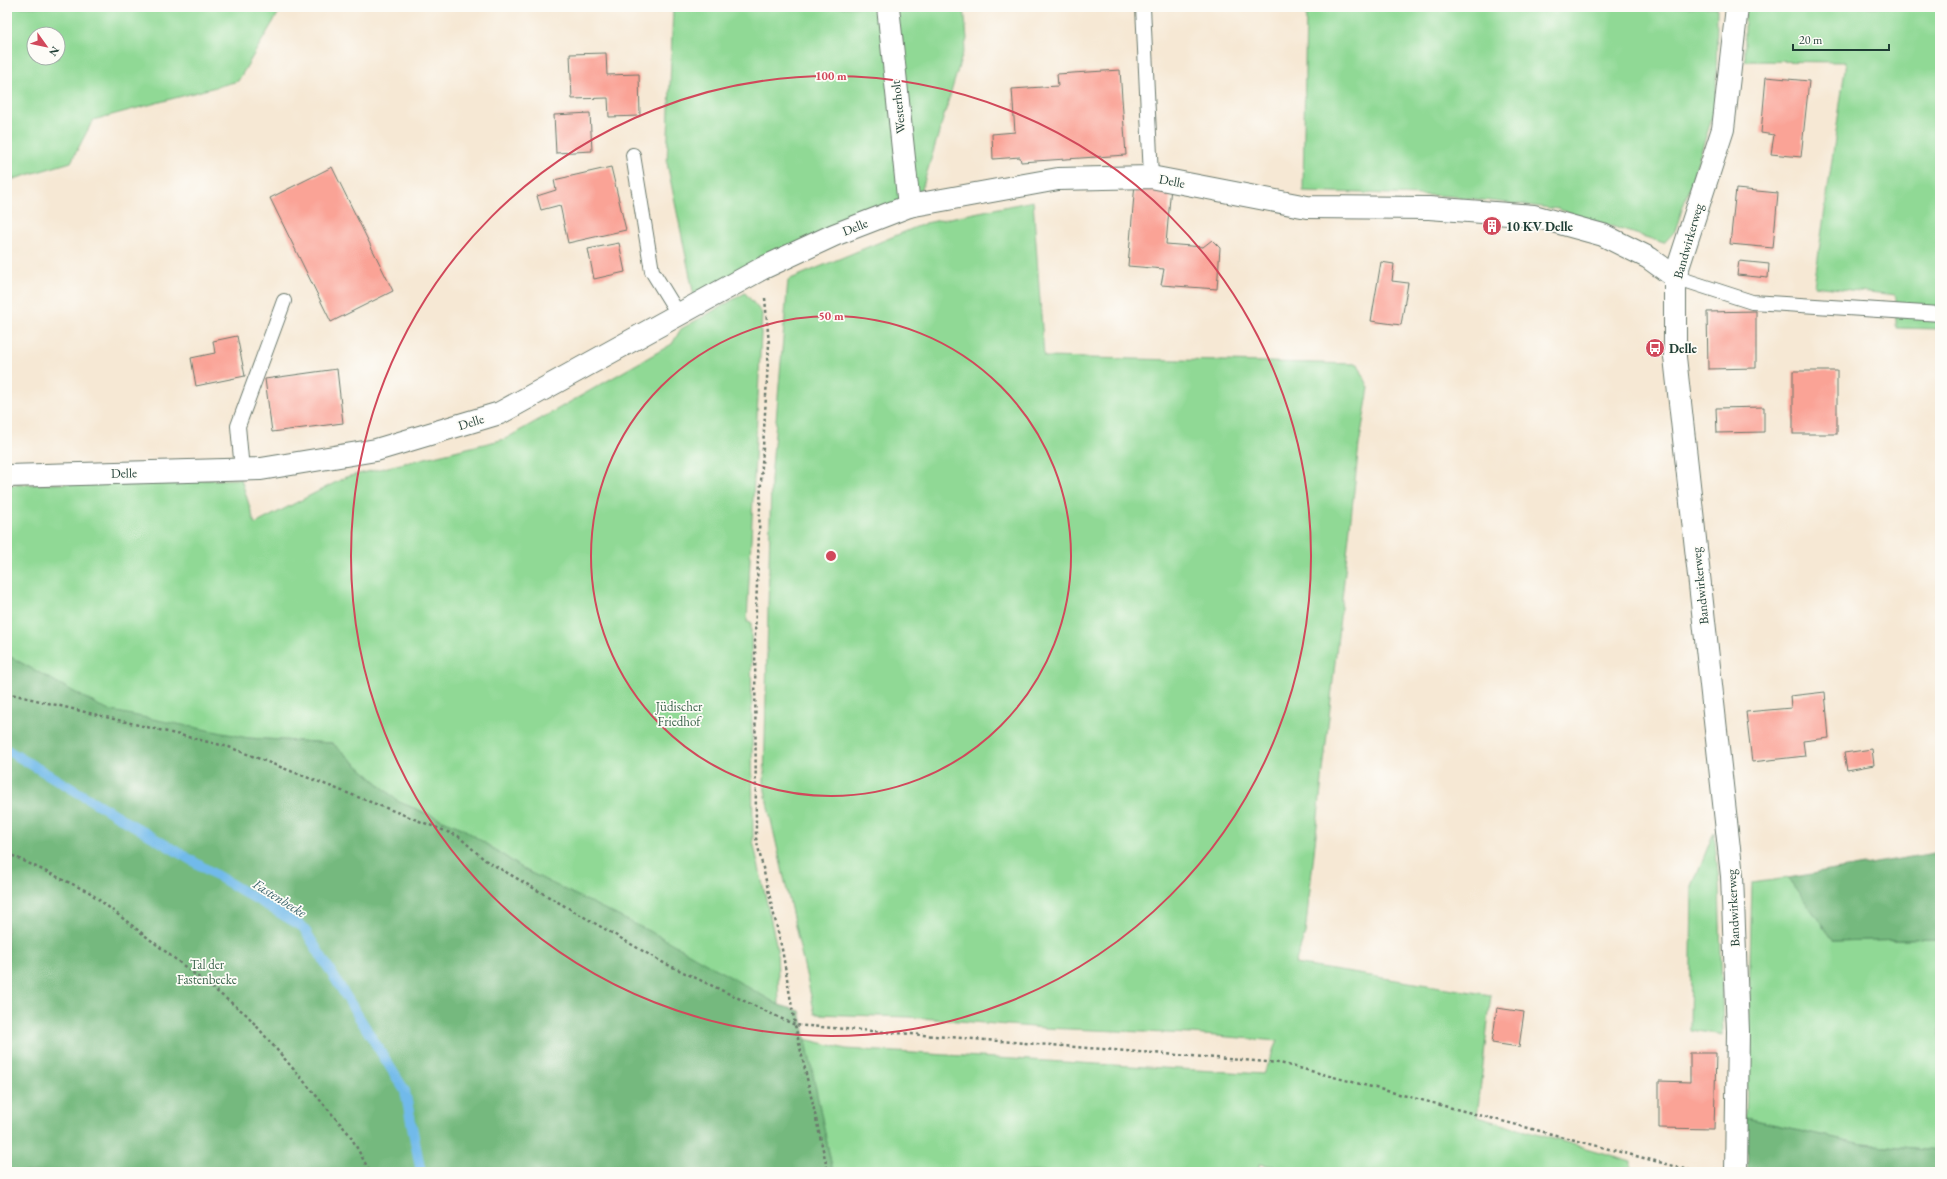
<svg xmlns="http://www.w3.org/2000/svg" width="1947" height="1179" font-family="'EB Garamond',serif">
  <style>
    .green { fill: #90d995; stroke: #588b64; fill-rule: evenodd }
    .forest { fill: #74b97e; stroke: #4a7b59 }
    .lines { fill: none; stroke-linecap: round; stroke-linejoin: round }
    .stream { stroke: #71baea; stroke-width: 10 }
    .building { fill: #faa396 }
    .lane-casing { stroke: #6a796c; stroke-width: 16 }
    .street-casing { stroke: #6a796c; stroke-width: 24 }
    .path { stroke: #6a796c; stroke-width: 2.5; stroke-dasharray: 3 3; stroke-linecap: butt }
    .lane { stroke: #fff; stroke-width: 14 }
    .street { stroke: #fff; stroke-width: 22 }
    .ring { fill: none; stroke: #d1495b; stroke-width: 2 }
    .labels { text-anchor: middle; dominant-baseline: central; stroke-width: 3.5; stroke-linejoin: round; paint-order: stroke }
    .street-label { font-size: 13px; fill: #1f3d34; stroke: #fdfcf7 }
    .poi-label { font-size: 13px; font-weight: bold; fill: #1f3d34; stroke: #fdfcf7; text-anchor: start }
    .park-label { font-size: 13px; fill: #3b644c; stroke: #fdfcf7 }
    .water-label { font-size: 14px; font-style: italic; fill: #38626b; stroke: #fdfcf7 }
    .centre { fill: #d1495b; stroke: #fdfcf7; stroke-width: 2 }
    .ring-label { font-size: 12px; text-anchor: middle; font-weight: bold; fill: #d1495b; stroke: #fdfcf7; stroke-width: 3.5; stroke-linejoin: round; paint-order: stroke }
  </style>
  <rect width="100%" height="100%" fill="#fdfcf7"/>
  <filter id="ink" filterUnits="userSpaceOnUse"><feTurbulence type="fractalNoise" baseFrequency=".025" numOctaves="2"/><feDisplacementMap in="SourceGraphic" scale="8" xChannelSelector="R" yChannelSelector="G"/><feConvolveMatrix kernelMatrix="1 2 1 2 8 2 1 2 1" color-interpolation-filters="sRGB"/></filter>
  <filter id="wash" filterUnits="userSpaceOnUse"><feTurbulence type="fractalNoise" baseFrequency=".012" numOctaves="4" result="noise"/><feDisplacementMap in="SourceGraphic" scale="16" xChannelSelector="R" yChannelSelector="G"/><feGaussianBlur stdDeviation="0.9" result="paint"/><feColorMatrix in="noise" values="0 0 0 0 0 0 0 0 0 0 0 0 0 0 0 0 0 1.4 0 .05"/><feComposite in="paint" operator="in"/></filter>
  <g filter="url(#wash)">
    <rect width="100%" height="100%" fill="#f6e8d4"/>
    <g class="green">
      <path d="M 7,7 L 282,7 L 238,81 L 93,120 L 71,162 L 7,181 ZM 34,34 L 58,34 L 58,58 L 34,58 Z"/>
      <polygon points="673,7 964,7 967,39 922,189 911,203 696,306 667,163"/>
      <polygon points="1306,7 1717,7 1716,106 1675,231 1664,243 1558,209 1449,196 1303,191"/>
      <polygon points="1745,7 1940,7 1940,329 1896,328 1896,295 1814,286 1846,62 1745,61"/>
      <polygon points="1033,201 1044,357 1358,364 1369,388 1359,445 1305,934 1295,964 1491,995 1477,1117 1631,1161 1631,1172 1312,1172 1259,1164 1259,1172 833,1172 805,1039 846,1049 1263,1074 1278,1041 1191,1034 1045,1028 910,1017 815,1014 768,807 764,785 771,479 788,280 926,223"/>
      <polygon points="745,293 762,313 747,622 751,622 753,841 777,948 779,1005 525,870 462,828 399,802 332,743 248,738 7,1172 87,700 7,655 7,485 241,479 255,524 346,477 505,439 672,344 681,329"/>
      <polygon points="1714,832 1719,883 1723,1035 1690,1030 1692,886"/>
      <polygon points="1788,878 1834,941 1940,938 1940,1150 1862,1144 1746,1118 1752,883"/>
    </g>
    <g class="forest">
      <polygon points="7,655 107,710 248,738 332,743 399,802 462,828 525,870 661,937 779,1005 800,1011 833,1172 7,1172"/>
      <polygon points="1940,852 1940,938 1834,941 1788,878"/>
      <polygon points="1746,1118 1862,1144 1940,1150 1940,1172 1748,1172"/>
    </g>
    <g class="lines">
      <polyline class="stream" points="7,750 303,927 405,1091 421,1172"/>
    </g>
    <g id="blocks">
      <g class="building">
        <polygon points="606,53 607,75 639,74 640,116 609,117 608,98 572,99 570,54"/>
        <polygon points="1120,70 1126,155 1021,162 1020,157 993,159 992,134 1015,132 1012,89 1058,86 1057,74"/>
        <polygon points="1766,77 1809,81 1801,157 1771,154 1774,135 1761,133"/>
        <polygon points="590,113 592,151 556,153 554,115"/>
        <polygon points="332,167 393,291 331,322 270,198"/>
        <polygon points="611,167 626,230 568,243 560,205 541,210 537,196 556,190 554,180"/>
        <polygon points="1135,183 1171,186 1166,244 1203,247 1212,240 1220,248 1217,289 1161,285 1164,269 1128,266"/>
        <polygon points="1736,189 1778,193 1773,248 1730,244"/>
        <polygon points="1487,220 1498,222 1497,231 1485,229"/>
        <polygon points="619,243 625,272 594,279 588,249"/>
        <polygon points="1739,261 1769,264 1768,278 1737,275"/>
        <polygon points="1381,262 1394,264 1392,281 1408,283 1401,325 1371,321"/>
        <polygon points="1756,311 1756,368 1708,369 1707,312"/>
        <polygon points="237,336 245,376 196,386 191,358 215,353 213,341"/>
        <polygon points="337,369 343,423 272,432 265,379"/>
        <rect x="1793" y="371" width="44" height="63"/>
        <polygon points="1764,407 1764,432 1717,433 1716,408"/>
        <polygon points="1825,692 1829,738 1803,741 1805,756 1752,762 1746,712 1791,708 1790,696"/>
        <polygon points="1872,749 1874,765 1847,770 1844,753"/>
        <polygon points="1497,1008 1524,1012 1519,1047 1492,1043"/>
        <polygon points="1690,1053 1716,1053 1714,1129 1659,1128 1659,1081 1690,1082"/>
      </g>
    </g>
  </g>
  <g filter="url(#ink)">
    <use href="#blocks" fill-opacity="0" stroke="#6a796c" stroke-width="1"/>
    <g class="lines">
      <defs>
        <g id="lane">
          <polyline points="1143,7 1151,177"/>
          <polyline points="633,155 652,271 679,315"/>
          <polyline points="1675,277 1752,302 1940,314"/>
          <polyline points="242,470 238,426 284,301"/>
        </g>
        <g id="street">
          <polyline points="888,7 909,206"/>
          <polyline points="7,476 261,469 376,450 500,413 763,268 834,235 909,206 1058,179 1151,177 1307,207 1429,208 1534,216 1603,235 1649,258 1675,277"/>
          <polyline points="1736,1172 1738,1031 1732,876 1675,357 1675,277 1723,129 1737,7"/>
        </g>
      </defs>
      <use href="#lane" class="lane-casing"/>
      <use href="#street" class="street-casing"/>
      <g class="path">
        <polyline points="765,298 769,344 761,482 755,635 756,838 782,949 795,1025 828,1172"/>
        <polyline points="7,693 229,747 458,836 485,860 662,962 795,1025 1280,1063 1697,1172"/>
        <polyline points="7,853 89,892 247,1015 350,1135 370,1172"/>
      </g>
      <use href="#lane" class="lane"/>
      <use href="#street" class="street"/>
    </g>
  </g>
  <g class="ring">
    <circle cx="831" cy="556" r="240"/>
    <circle cx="831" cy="556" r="480"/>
  </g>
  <defs>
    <symbol id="building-disc" viewBox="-11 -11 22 22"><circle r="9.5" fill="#d1495b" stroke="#fdfcf7"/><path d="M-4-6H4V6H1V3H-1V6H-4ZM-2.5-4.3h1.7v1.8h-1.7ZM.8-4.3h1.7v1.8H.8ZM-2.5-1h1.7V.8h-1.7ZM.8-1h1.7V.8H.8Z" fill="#fff"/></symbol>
    <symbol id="bus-disc" viewBox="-11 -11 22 22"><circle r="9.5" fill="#d1495b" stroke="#fdfcf7"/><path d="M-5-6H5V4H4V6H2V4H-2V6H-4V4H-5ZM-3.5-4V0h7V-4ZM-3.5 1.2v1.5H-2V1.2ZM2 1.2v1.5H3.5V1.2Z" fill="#fff"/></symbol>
  </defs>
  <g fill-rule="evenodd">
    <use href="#building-disc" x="1481" y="215" width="22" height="22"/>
    <use href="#bus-disc" x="1644" y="337" width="22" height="22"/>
  </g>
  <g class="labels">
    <g class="street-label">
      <text transform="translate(898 107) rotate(-96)">Westerholt</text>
      <text transform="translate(1172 181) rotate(11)">Delle</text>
      <text transform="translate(855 227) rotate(-21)">Delle</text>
      <text transform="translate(1688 241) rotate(-74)">Bandwirkerweg</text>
      <text transform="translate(471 422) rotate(-17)">Delle</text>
      <text transform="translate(124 473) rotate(-1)">Delle</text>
      <text transform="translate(1700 586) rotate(-96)">Bandwirkerweg</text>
      <text transform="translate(1733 908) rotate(-93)">Bandwirkerweg</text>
    </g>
    <g class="poi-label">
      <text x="1506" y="226">10 KV Delle</text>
      <text x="1669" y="348">Delle</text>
    </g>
    <g class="park-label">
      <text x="679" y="706">Jüdischer<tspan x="679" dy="15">Friedhof</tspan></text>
      <text x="207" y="964">Tal der<tspan x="207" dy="15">Fastenbecke</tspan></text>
    </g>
    <g class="water-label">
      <text transform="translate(280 898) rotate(32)">Fastenbecke</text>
    </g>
  </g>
  <circle cx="831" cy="556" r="6" class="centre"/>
  <g class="ring-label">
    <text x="831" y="80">100 m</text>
    <text x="831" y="320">50 m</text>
  </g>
  <rect width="1947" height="1179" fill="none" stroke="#fdfcf7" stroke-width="24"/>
  <g transform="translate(46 46) rotate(123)"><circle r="19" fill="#fdfcf7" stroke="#a4b0a9"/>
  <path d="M0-3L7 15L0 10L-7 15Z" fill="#d1495b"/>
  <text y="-6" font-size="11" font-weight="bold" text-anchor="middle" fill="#1f3d34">N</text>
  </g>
  <path d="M1793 44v6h96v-6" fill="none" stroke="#1f3d34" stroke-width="2"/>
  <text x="1799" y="44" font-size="12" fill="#1f3d34" stroke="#fdfcf7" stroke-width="3" paint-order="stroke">20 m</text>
</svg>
